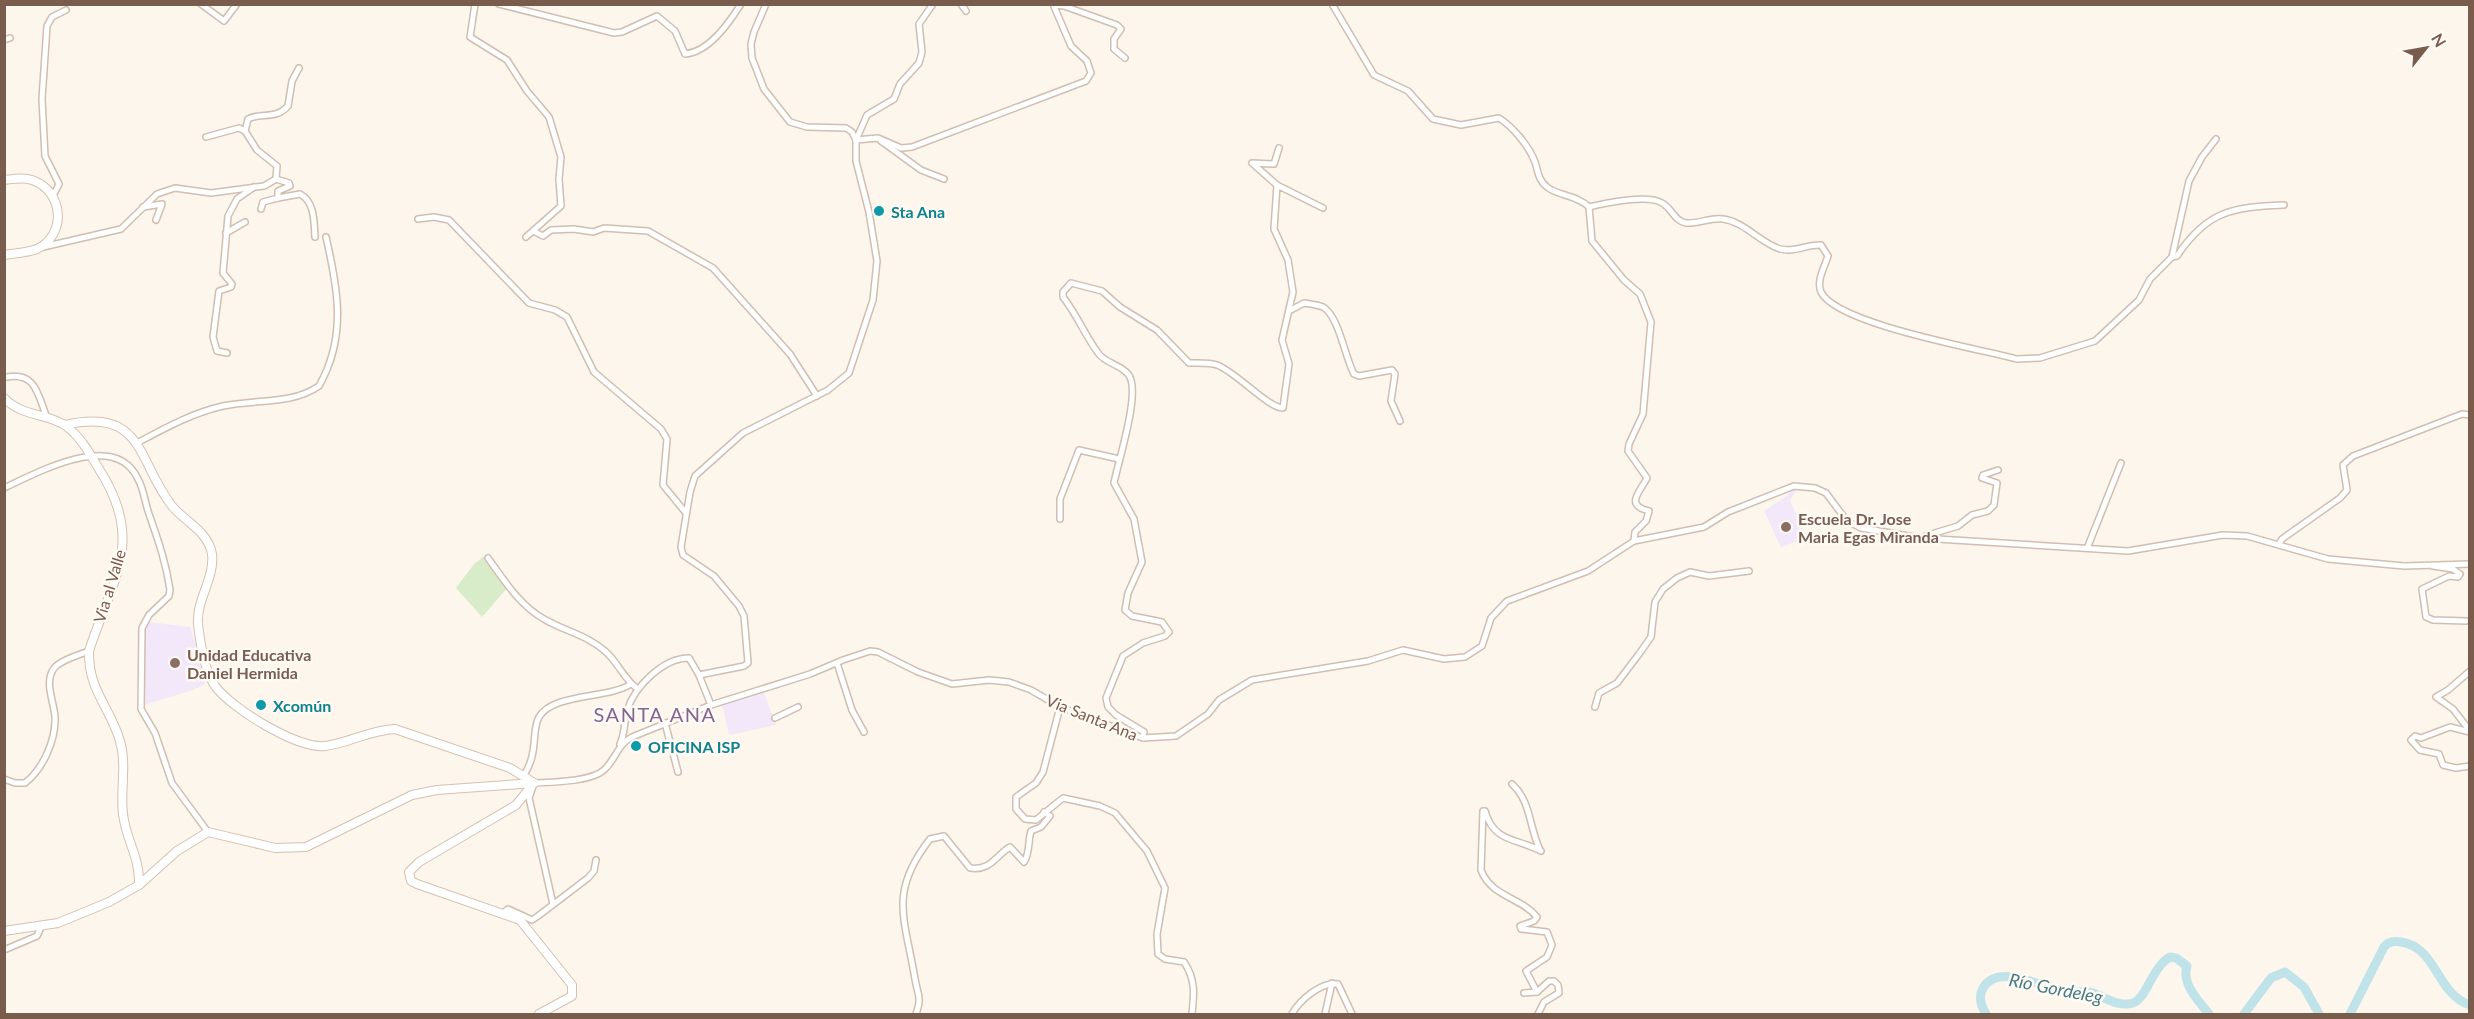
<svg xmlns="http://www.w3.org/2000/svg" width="2474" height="1019" font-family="Lato,sans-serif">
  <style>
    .education { fill: #f3e8fa }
    .green { fill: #d8ecc9 }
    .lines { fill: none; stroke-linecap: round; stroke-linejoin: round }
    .river { stroke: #bfe3e8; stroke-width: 9 }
    .street-casing { stroke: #d1beb0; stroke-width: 8 }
    .secondary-casing { stroke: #d6c0b0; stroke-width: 10 }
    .street { stroke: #fff; stroke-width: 5 }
    .secondary { stroke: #fff; stroke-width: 8 }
    .culture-dot { fill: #0f9aa8; stroke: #fffaf3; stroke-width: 2 }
    .education-dot { fill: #8d6e63; stroke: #fffaf3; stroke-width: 2 }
    .labels { text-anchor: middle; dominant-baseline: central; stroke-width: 5; stroke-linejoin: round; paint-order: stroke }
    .culture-label { font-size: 16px; font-weight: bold; fill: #0d838f; stroke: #fffaf3; text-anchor: start }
    .education-label { font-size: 16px; font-weight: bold; fill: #785e54; stroke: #fffaf3; text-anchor: start }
    .street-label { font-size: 16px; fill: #7a5c4d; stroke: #fffaf3 }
    .water-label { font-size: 18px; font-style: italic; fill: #437c86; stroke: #fffaf3 }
    .quarter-label { font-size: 20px; letter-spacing: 1.5px; fill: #846695; stroke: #fffaf3 }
  </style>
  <rect width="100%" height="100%" fill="#fdf6ec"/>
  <g class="education">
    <polygon points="1792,489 1797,489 1790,500 1806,538 1781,547 1764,511 1788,495"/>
    <polygon points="149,622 190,627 208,678 204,685 190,691 144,705 145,627"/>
    <polygon points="763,690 776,725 729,735 722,704"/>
  </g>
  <polygon class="green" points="483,557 508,587 482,617 456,588 474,564"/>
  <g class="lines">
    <g class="river">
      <path d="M 1986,1014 C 1981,1006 1978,997 1983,988 C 1998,963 2040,986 2061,991 C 2070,993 2080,991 2089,992 C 2103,995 2117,1008 2133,1003 C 2147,998 2152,967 2170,957 L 2176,958 L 2187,966 C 2181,984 2199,1001 2209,1014"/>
      <polyline points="2244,1014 2271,978 2285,972 2304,987 2319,1014"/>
      <path d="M 2350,1014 L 2384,947 C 2389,941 2394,941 2401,942 C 2437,947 2437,995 2470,1005"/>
    </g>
    <defs>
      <g id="street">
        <polyline points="201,4 224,21 237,4"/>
        <polyline points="475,4 470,37 507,60 527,91 549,117 561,157 559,179 561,206 526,237"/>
        <path d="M 499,4 L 614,33 L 622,32 L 657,16 L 675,31 L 685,54 C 709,52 729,23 741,4"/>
        <polyline points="961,4 966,11"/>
        <path d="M 1332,4 L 1374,75 L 1408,91 L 1433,119 L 1461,125 L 1499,118 C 1513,127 1529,146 1535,162 C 1538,171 1538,180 1547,187 C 1558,196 1577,195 1589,207 L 1592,241 L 1624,280 L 1640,294 L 1651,322 L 1643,414 L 1629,444 L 1628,451 L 1647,478 C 1640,492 1624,505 1649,511 L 1646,521 L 1635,532 L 1634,541"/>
        <polyline points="1054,5 1064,6 1117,25 1121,29 1114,39 1114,49 1125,58"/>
        <polyline points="4,40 10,38"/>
        <path d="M 245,131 L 248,119 C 261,112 276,120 288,106 L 292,81 L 299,68"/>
        <polyline points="856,140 878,138 901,148 912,147 1086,81 1091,73 1087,61 1071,46 1053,4"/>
        <polyline points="856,140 867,115 894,99 900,84 919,63 922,52 919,24 933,4"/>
        <polyline points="881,141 921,170 944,179"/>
        <path d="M 276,179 L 289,183 L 290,186 L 278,191 L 278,198 L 300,194 C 315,202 314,222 315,237"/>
        <polyline points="1277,185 1252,163 1274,164 1279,148"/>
        <polyline points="53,196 59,184 45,156 42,99 47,26 52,17 66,10"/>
        <polyline points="143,207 162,204 156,220"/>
        <path d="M 1589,207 C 1605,203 1648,194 1662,203 C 1672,208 1674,221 1686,223 C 1699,224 1711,217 1723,219 C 1745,222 1759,242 1780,249 C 1795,253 1807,244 1821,245 L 1828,256 C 1825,266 1816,281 1821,292 C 1836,324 1980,349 2017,359 L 2040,358 L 2095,341 L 2139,300 L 2150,279 L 2172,257 L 2189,181 L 2202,157 L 2216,139"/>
        <polyline points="261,209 263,202 278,198"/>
        <polyline points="418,219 434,217 449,220 529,303 555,310 567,317 594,372 661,429 667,439 663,485 686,513"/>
        <polyline points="535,232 543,236 551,230 574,229 593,232 604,228 648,231 713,268 790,354 817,396"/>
        <polyline points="226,233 245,222"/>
        <polyline points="43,247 121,229 157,194 175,188 211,193 264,186 276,179 277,166 257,150 245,131 239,128 206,137"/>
        <path d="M 2172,257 L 2177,256 C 2207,211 2232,207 2284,205"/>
        <path d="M 1289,311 L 1304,303 C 1310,304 1318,305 1323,307 C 1339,316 1345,358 1354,374 L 1359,376 L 1392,370 L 1395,374 L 1391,401 L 1400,421"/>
        <polyline points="227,353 217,351 213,337 219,291 231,287 232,284 223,273 228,216 237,199 254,187"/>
        <path d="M 7,377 C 36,372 38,395 47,418"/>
        <path d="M 137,443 C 165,428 192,413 223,406 C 254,399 292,405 319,386 C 347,337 338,289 326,237"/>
        <path d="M 4,488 C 37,473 115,429 138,479 C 144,490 145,503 149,514 C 158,540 166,562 170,590 L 169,596 L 149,615 L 142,628 L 141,709 L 155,733 L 172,783 L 208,832"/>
        <polyline points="1060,519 1060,499 1079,450 1119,459"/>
        <polyline points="1925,536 1958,526 1972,515 1988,511 1994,505 1997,483 1982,478 1983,475 1998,470"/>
        <polyline points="2279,544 2282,539 2340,498 2347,490 2343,465 2353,456 2462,414 2470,415"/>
        <polyline points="2088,546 2121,463"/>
        <path d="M 488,558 C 504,580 520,606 544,619 C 564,631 585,634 605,651 C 618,662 624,680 638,689"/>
        <polyline points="2433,566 2453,569 2460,574 2458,577 2449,576 2422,589 2426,617 2433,620 2466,621"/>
        <polyline points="837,663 852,710 864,732"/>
        <polyline points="2470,671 2448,690 2436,697 2453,709 2470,731"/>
        <polyline points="699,675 711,705"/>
        <path d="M 1060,707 L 1043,772 L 1036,783 L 1016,797 L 1016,809 L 1025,819 L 1036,820 L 1063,798 L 1100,806 L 1115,813 L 1147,851 L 1165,888 L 1157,934 L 1158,954 L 1165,959 L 1184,962 C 1196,980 1194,994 1192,1014"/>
        <polyline points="1595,707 1599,693 1617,683 1639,654 1651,637 1655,602 1663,589 1677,578 1690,572 1709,576 1749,571"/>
        <polyline points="775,718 798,707"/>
        <polyline points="665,723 678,772"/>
        <polyline points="2470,732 2450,727 2421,738 2415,736 2411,740 2420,750 2439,754 2443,765 2456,768 2470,766"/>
        <path d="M 1143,738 L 1144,732 L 1116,715 L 1108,707 L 1106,698 L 1123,656 L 1143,643 L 1165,636 L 1169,632 L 1162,622 L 1132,616 L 1125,610 L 1128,593 L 1142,562 L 1134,519 L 1114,483 C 1118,462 1142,389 1128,374 C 1120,364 1106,364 1098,353 C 1085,335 1077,315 1063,297 L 1063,292 L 1071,283 L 1102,291 L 1120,307 L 1157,330 L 1189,363 C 1197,363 1209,362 1217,365 C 1235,371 1268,408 1283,408 L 1289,364 L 1282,340 L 1293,292 L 1288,260 L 1274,229 L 1277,185 L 1323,208"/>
        <path d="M 620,744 C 625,734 624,722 627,711 C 634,687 663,658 689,658 L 699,675 L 744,666 L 748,663 L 744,616 L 739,606 L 714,576 L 683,555 L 681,547 L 690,492 L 695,476 L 743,433 L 828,390 L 849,373 L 873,300 L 877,261 L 869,212 L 856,161 L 856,140 L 852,132 L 846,128 L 807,127 L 790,122 L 764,89 L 752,58 L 751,44 L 754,32 L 766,4"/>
        <path d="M 524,775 C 539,752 531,731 539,717 C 553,693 608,699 631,684"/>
        <path d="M 4,779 L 15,783 L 25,783 C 43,769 56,740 55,717 C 54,701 43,681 55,667 C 63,659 79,655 89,651"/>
        <path d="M 1512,784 C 1531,801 1529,827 1540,850"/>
        <path d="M 553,904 L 529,798 L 534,783 C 551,782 591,782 604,770 C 616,759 617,745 632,737 L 711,705 L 810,674 L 843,660 L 870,651 L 878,652 L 918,672 L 952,684 L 989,680 L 1009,682 L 1031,690 L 1060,707 L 1143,738 L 1176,736 L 1208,714 L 1219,700 L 1252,680 L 1368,661 L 1403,650 L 1444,659 L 1465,657 L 1482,646 L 1491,618 L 1507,601 L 1588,571 L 1634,541 L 1704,527 L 1728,512 L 1794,486 L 1815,488 L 1826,493 L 1847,521 L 1861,528 L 1921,538 L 2128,551 L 2223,535 L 2247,536 L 2328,559 L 2404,566 L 2470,564"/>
        <polyline points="503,913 508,909 532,920 538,916 588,878 594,871 596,860"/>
        <polyline points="4,950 37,936 42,925"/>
        <path d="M 1537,992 L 1526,971 L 1547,957 L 1552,945 L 1547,932 L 1521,929 L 1520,926 L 1534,921 L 1537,917 C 1521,897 1491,897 1481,870 L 1483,811 L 1485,811 C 1494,843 1517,838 1541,851"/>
        <polyline points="1524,993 1537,992 1549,981 1554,981 1558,985 1559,993 1544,1002 1538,1014"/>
        <path d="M 916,1014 C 922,997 918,996 915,979 C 905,918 888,893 930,839 L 944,836 L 970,868 C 991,871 995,856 1010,847 L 1024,862 C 1030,854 1028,840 1031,831 L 1041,827 L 1050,816 L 1044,812"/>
        <path d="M 1292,1014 C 1299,1001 1321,981 1338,984 L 1352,1014"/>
        <polyline points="1325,1014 1332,983"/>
      </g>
      <g id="secondary">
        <path d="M 4,180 C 14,179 23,177 32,180 C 64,191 67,235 37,249 C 27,253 15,253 4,255"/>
        <path d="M 4,398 C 24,418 46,412 66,426 C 81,437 90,454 99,469 C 146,542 112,579 89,651 C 88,690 110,707 120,741 C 127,765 120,790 123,814 C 126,841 140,856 139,885 L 109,902 L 58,923 L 4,931"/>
        <path d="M 65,425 C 145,407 137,462 172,506 C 185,522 208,531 212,554 C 215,578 196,600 198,624 C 200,642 205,671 215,686 C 231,708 297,749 325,746 C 349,743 370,730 395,729 L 510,768 L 534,783"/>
        <polyline points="534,783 516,805 419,862 409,872 411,881 417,884 520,920 572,985 572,996 539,1014"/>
        <polyline points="139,885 177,851 208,832 275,848 306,847 412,795 437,790 534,783"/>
      </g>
    </defs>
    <use href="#street" class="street-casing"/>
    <use href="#secondary" class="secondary-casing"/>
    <use href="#street" class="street"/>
    <use href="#secondary" class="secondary"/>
  </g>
  <g class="culture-dot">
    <circle cx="879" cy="211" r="6"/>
    <circle cx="261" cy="705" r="6"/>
    <circle cx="636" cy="746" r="6"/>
  </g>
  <g class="education-dot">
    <circle cx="1786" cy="527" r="6"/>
    <circle cx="175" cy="663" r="6"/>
  </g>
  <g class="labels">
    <g class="culture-label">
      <text x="891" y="211">Sta Ana</text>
      <text x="273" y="705">Xcomún</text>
      <text x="648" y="746">OFICINA ISP</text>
    </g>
    <g class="education-label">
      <text x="1798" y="518">Escuela Dr. Jose<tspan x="1798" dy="18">Maria Egas Miranda</tspan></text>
      <text x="187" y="654">Unidad Educativa<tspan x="187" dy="18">Daniel Hermida</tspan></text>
    </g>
    <g class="street-label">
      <text transform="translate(109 586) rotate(-73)">Via al Valle</text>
      <text transform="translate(1092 717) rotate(22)">Via Santa Ana</text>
    </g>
    <g class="water-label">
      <text transform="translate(2056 988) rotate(11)">Río Gordeleg</text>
    </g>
    <g class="quarter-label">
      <text x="655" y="714">SANTA ANA</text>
    </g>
  </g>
  <rect width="2474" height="1019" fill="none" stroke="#7a5c4d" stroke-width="12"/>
  <g transform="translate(2426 48) rotate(59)" stroke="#fffaf3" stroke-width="4.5" paint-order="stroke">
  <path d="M0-4.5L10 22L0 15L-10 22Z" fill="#7a5c4d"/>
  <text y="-9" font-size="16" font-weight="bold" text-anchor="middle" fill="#7a5c4d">N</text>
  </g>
</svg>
